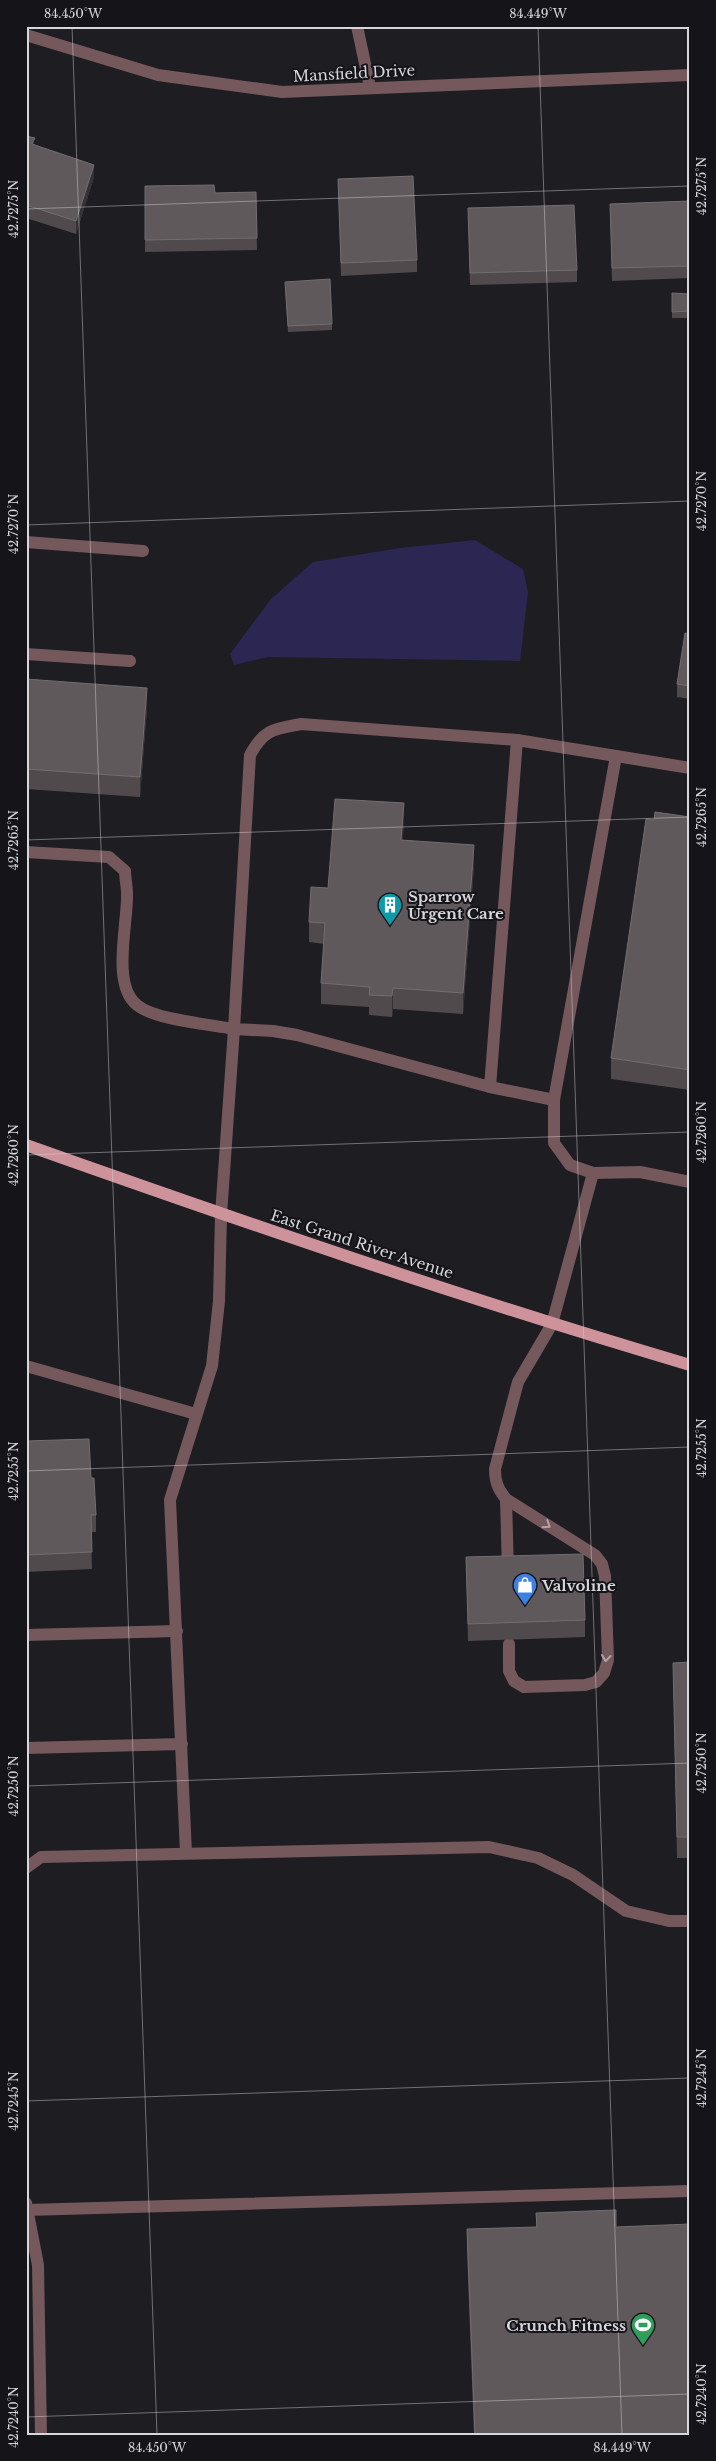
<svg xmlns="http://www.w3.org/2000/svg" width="716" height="2461" font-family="'Libre Baskerville',serif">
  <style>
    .green { fill: #2b2652 }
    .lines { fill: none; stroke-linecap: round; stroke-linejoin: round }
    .lane { stroke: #75585c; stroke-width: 12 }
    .street { stroke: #75585c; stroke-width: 12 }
    .primary { stroke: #ce929b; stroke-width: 12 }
    .wall { fill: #504a4d }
    .shaded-wall { fill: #363135 }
    .building { fill: #5f595c; stroke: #726d70 }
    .oneway { stroke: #b0a4a8 }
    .ticks { fill: none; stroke: #d7d7db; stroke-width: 1; stroke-opacity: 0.45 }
    .labels { text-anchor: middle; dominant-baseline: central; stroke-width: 4; stroke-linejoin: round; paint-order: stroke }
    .street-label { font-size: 15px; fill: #d7d7db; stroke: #141419 }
    .poi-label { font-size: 15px; font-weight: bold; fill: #d7d7db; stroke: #141419; text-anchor: start }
    .neatline { fill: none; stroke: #d7d7db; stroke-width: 2 }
    .ticks-label { font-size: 12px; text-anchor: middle; fill: #d7d7db }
  </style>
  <rect width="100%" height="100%" fill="#1d1d22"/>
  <polygon class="green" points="475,540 523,569 528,592 520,661 268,657 234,665 230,654 271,599 313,562 400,548"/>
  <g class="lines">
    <g class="lane">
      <polyline points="26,542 143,551"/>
      <polyline points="26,654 130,661"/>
      <path d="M 301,724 L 517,740 L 490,1087 L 297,1035 L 273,1031 L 234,1029 L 250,755 C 264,729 274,729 301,724 Z"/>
      <polyline points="517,740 616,756"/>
      <path d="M 26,852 L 109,857 L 125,871 C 125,878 127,886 127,894 C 128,923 111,985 137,1005 C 155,1020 209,1024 234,1029 L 221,1215 L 219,1301 L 212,1366 L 170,1500 L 186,1853"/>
      <path d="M 490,1087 L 554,1100 L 554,1143 L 570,1165 L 593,1173 L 552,1324 L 518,1382 L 495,1469 C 495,1482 498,1489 506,1499 L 595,1555 L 602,1564 L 605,1576 L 608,1660 L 604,1673 L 596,1682 L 585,1685 L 524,1687 L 514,1681 L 509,1671 L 509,1644"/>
      <polyline points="554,1100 616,756 690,768"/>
      <polyline points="593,1173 640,1172 690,1182"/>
      <polyline points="26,1366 196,1414"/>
      <polyline points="506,1499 508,1571"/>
      <polyline points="26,1635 177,1631"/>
      <polyline points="26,1748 182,1744"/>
      <polyline points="26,1868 41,1857 489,1847 538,1858 573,1875 626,1911 669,1921 690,1921"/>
      <polyline points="26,2203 38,2265 41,2435"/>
      <polyline points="26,2210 690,2191"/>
    </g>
    <g class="street">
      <polyline points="357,26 370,87"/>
      <polyline points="26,35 158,75 282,92 690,75"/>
    </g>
    <path class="primary" d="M 26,1145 C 246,1223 466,1299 690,1365"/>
  </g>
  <g class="wall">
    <polygon points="26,136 35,145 94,177 76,234 26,218"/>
    <polygon points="338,179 417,260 417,272 341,276"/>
    <polygon points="145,186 215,193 256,192 257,250 145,252"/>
    <polygon points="690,201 690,278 612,281 610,204"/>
    <polygon points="468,208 577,270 577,282 470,285"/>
    <polygon points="285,288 332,324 332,330 288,332"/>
    <polygon points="672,293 689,294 690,318 672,318"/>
    <polygon points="690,634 690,699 677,697 677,684"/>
    <polygon points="26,679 147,708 140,797 26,789"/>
    <polygon points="690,817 690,1090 611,1079 611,1058 654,820"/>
    <polygon points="404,824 402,840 474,866 463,1014 393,1009 392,1017 369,1015 369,1007 321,1004 321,983 324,944 309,942 309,922 328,888"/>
    <polygon points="26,1441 91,1478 96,1515 96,1532 91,1532 92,1569 26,1572"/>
    <polygon points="466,1557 585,1620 585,1637 468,1641"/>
    <polygon points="690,1662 690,1858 677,1858 673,1663"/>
    <polygon points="536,2213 616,2227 690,2435 474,2435 467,2250 467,2229 536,2227"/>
  </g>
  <g class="shaded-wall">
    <polygon points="94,165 94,177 76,234 76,221"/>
    <polygon points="147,688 147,708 140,797 140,777"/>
    <polygon points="404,803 404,824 401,860 401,840"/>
    <polygon points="474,845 474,866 463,1014 463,993"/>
    <polygon points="393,988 393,1009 392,1017 392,996"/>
  </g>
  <g class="building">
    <polygon points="26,136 35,138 32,144 94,165 76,221 26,205"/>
    <polygon points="413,176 417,260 341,263 338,179"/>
    <polygon points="214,185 215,193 256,192 257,238 145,240 145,186"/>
    <polygon points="690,201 690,266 612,268 610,204"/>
    <polygon points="574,205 577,270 470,273 468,208"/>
    <polygon points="330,279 332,324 288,326 285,282"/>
    <polygon points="672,293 689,294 690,311 672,312"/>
    <polygon points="685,633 690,634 690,686 677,684"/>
    <polygon points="26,679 147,688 140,777 26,769"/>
    <polygon points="335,799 404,803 401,840 474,845 463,993 393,988 392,996 369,995 370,987 321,983 325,923 309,922 311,887 328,888"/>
    <polygon points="655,812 690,817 690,1070 611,1058 646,819 654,820"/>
    <polygon points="89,1439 91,1478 94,1478 96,1515 91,1515 92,1552 26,1555 26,1441"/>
    <polygon points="583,1554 585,1620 468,1624 466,1557"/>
    <polygon points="690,1662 690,1837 677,1837 673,1663"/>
    <polygon points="616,2210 616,2227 690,2224 690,2435 475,2435 467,2229 537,2227 536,2213"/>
  </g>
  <defs><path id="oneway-chevron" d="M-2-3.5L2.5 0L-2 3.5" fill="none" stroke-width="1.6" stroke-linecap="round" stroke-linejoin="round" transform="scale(1.25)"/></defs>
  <g class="oneway">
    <use href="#oneway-chevron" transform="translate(547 1525) rotate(33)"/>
    <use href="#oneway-chevron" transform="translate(606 1658) rotate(96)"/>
  </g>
  <path class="ticks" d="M 72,26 L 157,2435M 538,26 L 622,2435M 26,209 L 690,186M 26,525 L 690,501M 26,840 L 690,817M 26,1155 L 690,1132M 26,1471 L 690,1447M 26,1786 L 690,1763M 26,2101 L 690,2078M 26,2417 L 690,2394"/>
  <defs>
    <symbol id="building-pin" viewBox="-11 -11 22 30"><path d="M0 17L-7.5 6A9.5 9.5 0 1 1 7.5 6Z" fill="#0f9aa8" stroke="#141419"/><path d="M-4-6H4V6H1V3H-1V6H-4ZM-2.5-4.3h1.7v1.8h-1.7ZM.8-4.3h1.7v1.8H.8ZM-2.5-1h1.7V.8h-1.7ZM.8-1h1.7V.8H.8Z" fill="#fff"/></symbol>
    <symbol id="shop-pin" viewBox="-11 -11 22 30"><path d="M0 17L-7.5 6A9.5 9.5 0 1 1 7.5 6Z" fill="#3f7fe0" stroke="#141419"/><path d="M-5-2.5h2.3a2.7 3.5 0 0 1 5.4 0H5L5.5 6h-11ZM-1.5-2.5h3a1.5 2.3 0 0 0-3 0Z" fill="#fff"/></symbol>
    <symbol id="stadium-pin" viewBox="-11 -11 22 30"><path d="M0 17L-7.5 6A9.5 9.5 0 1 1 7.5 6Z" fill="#2e9e5b" stroke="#141419"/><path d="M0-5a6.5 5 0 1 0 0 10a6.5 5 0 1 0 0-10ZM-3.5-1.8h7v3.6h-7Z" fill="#fff"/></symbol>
  </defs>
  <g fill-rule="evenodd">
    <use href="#building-pin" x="376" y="891" width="28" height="38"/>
    <use href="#shop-pin" x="511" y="1571" width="28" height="38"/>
    <use href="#stadium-pin" x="629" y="2311" width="28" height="38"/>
  </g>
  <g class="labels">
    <g class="street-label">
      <text transform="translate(354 73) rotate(-3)">Mansfield Drive</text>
      <text transform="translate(362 1244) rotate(18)">East Grand River Avenue</text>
    </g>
    <g class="poi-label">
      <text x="408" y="896">Sparrow<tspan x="408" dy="17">Urgent Care</tspan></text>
      <text x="542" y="1585">Valvoline</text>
      <text x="626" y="2325" text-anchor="end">Crunch Fitness</text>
    </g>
  </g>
  <rect width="716" height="2461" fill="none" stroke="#141419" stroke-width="55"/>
  <rect x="28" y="28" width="660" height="2406" class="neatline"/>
  <g class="ticks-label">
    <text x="73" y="18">84.450°W</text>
    <text x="538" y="18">84.449°W</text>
    <text transform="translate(702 186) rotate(-90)" y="4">42.7275°N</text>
    <text transform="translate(14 209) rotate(-90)" y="4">42.7275°N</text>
    <text transform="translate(702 501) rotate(-90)" y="4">42.7270°N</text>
    <text transform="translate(14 524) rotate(-90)" y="4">42.7270°N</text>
    <text transform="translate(702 817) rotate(-90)" y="4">42.7265°N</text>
    <text transform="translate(14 840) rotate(-90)" y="4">42.7265°N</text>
    <text transform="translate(702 1132) rotate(-90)" y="4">42.7260°N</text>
    <text transform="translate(14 1155) rotate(-90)" y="4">42.7260°N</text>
    <text transform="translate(702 1448) rotate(-90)" y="4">42.7255°N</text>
    <text transform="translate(14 1471) rotate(-90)" y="4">42.7255°N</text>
    <text transform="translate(702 1763) rotate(-90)" y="4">42.7250°N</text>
    <text transform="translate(14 1786) rotate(-90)" y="4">42.7250°N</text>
    <text transform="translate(702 2078) rotate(-90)" y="4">42.7245°N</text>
    <text transform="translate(14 2101) rotate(-90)" y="4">42.7245°N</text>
    <text transform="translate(702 2394) rotate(-90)" y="4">42.7240°N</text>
    <text transform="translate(14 2417) rotate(-90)" y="4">42.7240°N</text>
    <text x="157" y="2452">84.450°W</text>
    <text x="622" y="2452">84.449°W</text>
  </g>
</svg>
